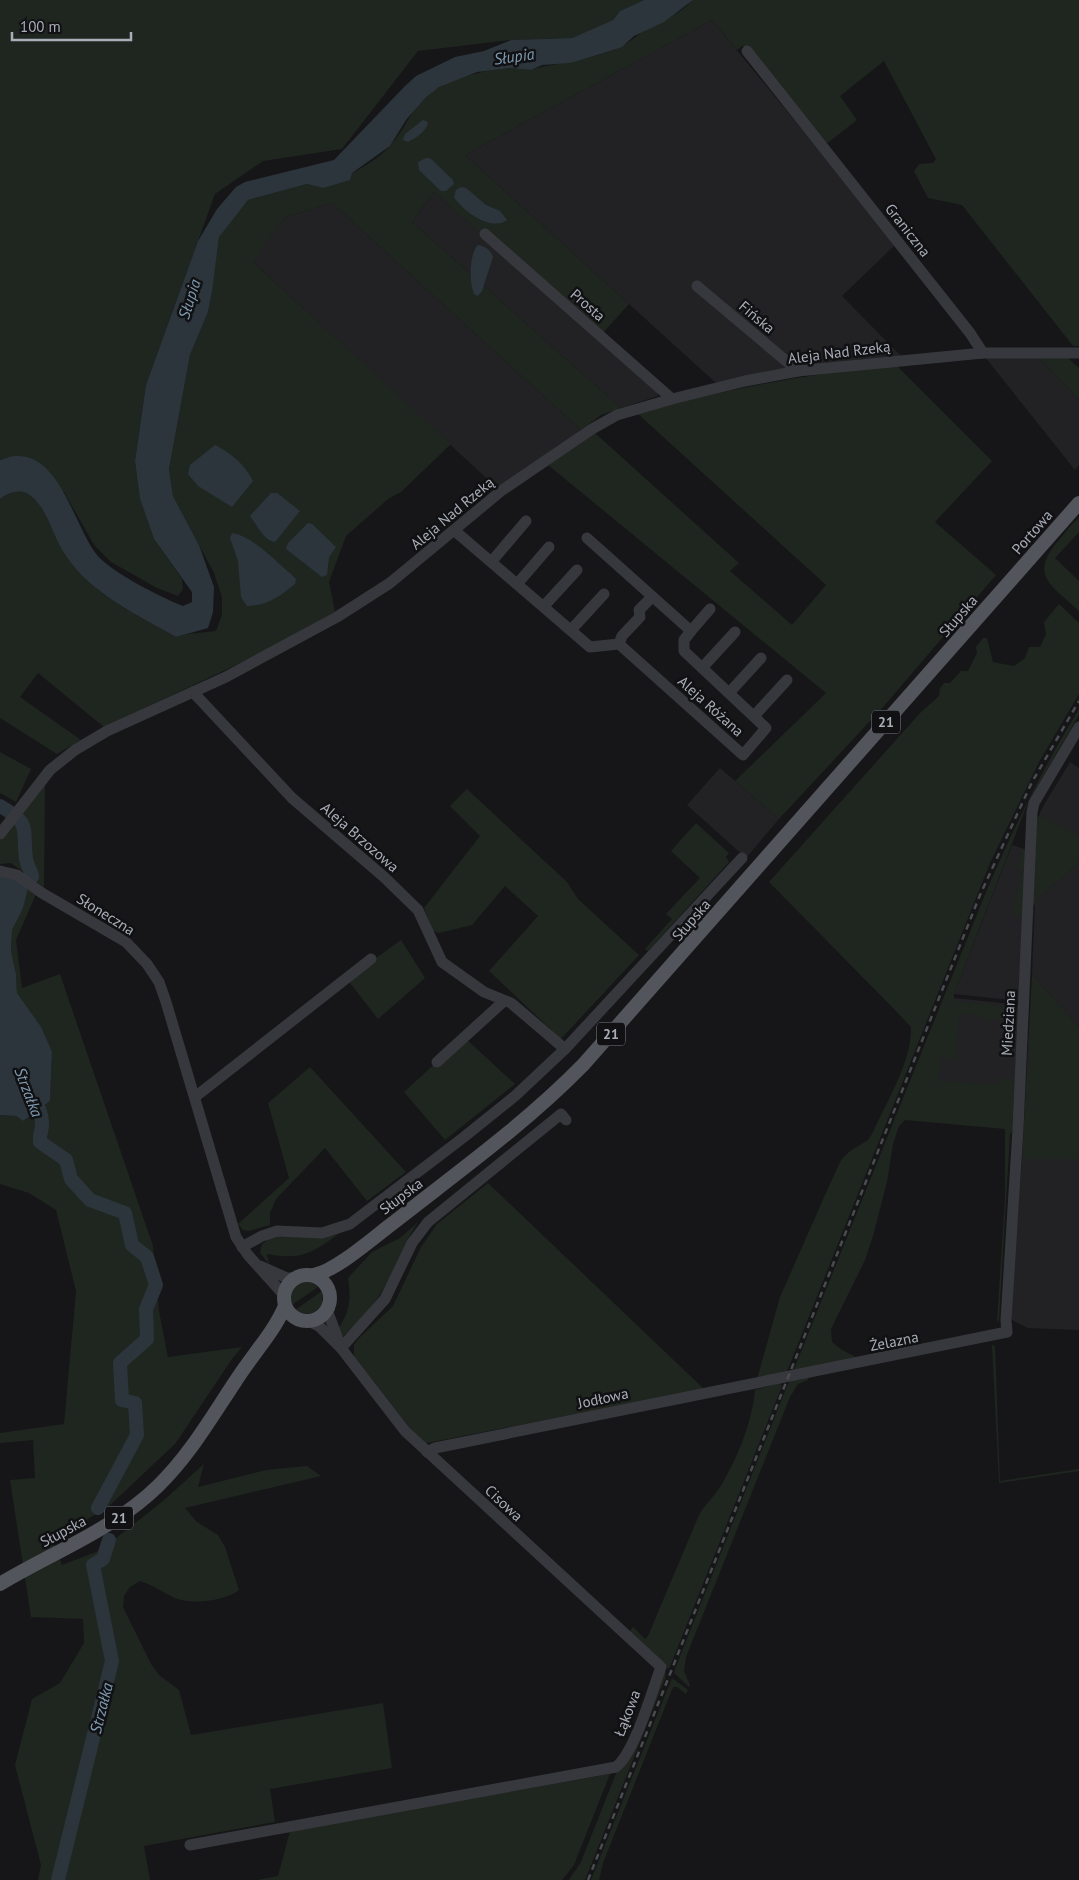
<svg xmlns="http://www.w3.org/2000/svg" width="1079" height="1880" font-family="'PT Sans',sans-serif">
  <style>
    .built { fill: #222225 }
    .green { fill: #1e261f }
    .water { fill: #2c353c }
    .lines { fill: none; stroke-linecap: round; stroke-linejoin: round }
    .river { stroke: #2c353c; stroke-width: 14 }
    .minor { stroke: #37383d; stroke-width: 11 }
    .major { stroke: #53555c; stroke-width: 14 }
    .rail { stroke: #4a4c52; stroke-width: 2.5; stroke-dasharray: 6 5; stroke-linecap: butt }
    .labels { text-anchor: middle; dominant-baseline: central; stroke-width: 5; stroke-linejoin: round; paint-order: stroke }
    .shield { fill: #111113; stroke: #7b7e86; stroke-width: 1 }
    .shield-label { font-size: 14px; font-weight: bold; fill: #a8adb8 }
    .street-label { font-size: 15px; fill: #a8adb8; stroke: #111113 }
    .water-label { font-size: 16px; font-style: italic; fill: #7f9bb3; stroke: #111113 }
  </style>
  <rect width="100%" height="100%" fill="#161618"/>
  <g class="built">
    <polygon points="712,20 896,244 842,296 901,356 862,359 772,371 716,383 465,155"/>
    <polygon points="434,192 656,389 658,396 621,408 412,222"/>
    <polygon points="332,203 581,430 497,488 252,261 285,217"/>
    <polygon points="985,357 1038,357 1079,400 1079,465 1075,470"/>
    <polygon points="1070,762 1079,768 1079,838 1038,820 1041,810"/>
    <polygon points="720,768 779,819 746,858 687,805"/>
    <polygon points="1012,845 1024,849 1020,1001 954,994"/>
    <polygon points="1079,863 1079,1027 1032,974 1035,901"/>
    <polygon points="954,998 1020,1005 1014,1128 913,1105 946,1031"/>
    <polygon points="1022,1159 1079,1159 1079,1330 1028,1328 1012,1320 1010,1314"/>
  </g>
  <g class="green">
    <polygon points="0,0 644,0 620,11 613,20 572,38 511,40 418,51 342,149 263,161 215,194 146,385 135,461 140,499 154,539 182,579 183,589 178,596 157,588 111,562 94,545 64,492 19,456 0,460"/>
    <path d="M 693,0 L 1079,0 L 1079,346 L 1073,346 L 962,205 L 928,198 L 914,171 L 919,164 L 933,163 L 936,159 L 930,148 L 884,61 L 840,96 L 857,120 L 825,145 L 746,47 L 742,46 L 737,50 L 712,20 L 465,155 L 629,304 L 603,333 L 481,234 L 434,192 L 412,222 L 621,408 L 601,415 L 581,430 L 332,203 L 285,217 L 253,262 L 451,444 L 401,492 L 388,499 L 346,536 L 329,582 L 335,612 L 251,658 L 104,727 L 38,673 L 20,697 L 81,740 L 57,754 L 0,718 L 0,499 C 9,492 22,488 31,496 C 49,511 53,537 66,556 C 89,592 140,617 176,637 L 188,634 L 216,631 L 222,615 L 222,597 L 214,573 L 173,496 L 169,469 L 190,355 L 208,312 L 219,237 L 227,225 L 248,200 L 307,184 L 323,188 C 345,176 373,165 390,146 C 407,127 416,97 441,86 C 463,75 486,70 510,68 C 517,67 526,71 533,69 C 562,62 592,60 620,47 C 631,42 640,32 652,26 C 667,19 681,12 693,0 Z"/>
    <polygon points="1038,357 1068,358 1079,368 1079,400"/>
    <path d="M 896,365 L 992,461 L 935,522 L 996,575 L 884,706 L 779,819 L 735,781 L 826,693 L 548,465 L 595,433 L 739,563 L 730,571 L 792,625 L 826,585 L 638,414 C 723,389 808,374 896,365 Z"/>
    <path d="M 1079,518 L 1079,532 L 1055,558 L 1079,581 L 1079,611 C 1053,586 1028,576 1058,541 C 1065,533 1071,524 1079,518 Z"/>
    <path d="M 1059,604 L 1079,623 L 1079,694 L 1039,762 L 990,863 L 788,1369 L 786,1373 L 757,1379 L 780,1297 L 825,1195 L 841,1160 L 850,1151 L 868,1140 L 872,1134 C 886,1103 912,1061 911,1027 L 891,1006 L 769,882 L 920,713 L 939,696 L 940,688 L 944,683 L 950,683 L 961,671 L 968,671 L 977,653 L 976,647 L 983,638 L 987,638 L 993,662 L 1014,666 L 1025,658 L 1029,647 L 1040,647 L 1046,634 L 1044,622 Z"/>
    <path d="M 1079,709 L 1079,715 L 1028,802 L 954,994 L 954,1001 L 1020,1008 L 1018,1027 L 1016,1021 L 1009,1020 L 1009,1013 L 1002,1013 L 1002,1020 L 980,1019 L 980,1015 L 959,1014 L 956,1059 L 940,1058 L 939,1081 L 999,1085 L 1000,1078 L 1011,1079 L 1015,1082 L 1014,1128 L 1010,1135 L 999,1320 L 997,1322 L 1005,1197 L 1005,1129 L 905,1120 L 899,1126 L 893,1144 L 887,1182 L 873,1236 L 865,1260 L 831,1329 L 832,1342 L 842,1350 L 858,1358 L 792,1374 L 988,887 C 1015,825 1044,766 1079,709 Z"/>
    <polygon points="0,752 31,769 16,802 0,793"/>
    <polygon points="45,785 44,887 11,863 0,864 0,841"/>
    <polygon points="467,789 567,882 578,899 639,955 561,1039 489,971 538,916 505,886 472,925 439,933 433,931 424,908 480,836 450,806"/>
    <polygon points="1040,816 1079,836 1079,863 1035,901 1035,905 1032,904 1037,817"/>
    <polygon points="696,823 729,853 726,857 729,862 648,951 645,949 672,919 666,914 700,878 671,851"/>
    <polygon points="1023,849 1027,851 1023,915 1012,914 1023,869 1017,867"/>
    <path d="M 9,875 L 36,894 L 16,940 L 22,988 L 60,974 L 153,1246 L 159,1311 L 168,1357 L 242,1347 L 232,1359 L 175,1444 L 107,1508 L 52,1539 L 62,1565 L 101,1550 L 163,1501 L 204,1464 L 198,1487 L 266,1470 L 307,1466 L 321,1476 L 185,1508 L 197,1522 L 218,1535 L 225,1547 L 239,1590 C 226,1601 191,1605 175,1598 C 163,1593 154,1585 140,1581 L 130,1587 L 124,1596 L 123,1607 L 151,1664 L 159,1675 L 179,1690 L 191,1735 L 383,1703 L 392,1768 L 270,1789 L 275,1822 L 144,1846 L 150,1880 L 38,1880 L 41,1865 L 15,1765 L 32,1699 L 60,1683 L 84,1643 L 83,1619 L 31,1617 L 10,1480 L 35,1478 L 33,1440 L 0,1443 L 0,1433 L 64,1424 L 76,1291 L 56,1210 L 29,1193 L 0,1184 L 0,1115 L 16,1116 L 23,1121 L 50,1101 L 52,1053 L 17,994 L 16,974 L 11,951 L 12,930 L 24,899 Z"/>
    <polygon points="401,940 425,978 378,1019 347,979"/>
    <polygon points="1032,974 1079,1027 1079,1159 1022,1159"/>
    <polygon points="464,1037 515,1084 445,1140 404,1092"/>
    <polygon points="310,1067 406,1172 367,1201 325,1148 276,1199 270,1213 270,1225 249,1231 243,1230 238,1224 289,1178 268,1103"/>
    <polygon points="488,1183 704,1389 422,1444 354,1356 354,1345 359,1338 393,1306 421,1247 437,1224"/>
    <path d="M 418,1222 C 405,1242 399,1259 388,1280 C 378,1301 360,1322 342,1337 L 339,1327 C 350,1312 351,1297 348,1278 L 372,1252 L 400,1238 Z"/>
    <path d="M 341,1232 C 314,1252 302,1261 267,1254 L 269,1264 L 260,1253 L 262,1244 L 274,1235 Z"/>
    <path d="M 308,1281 L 318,1287 L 292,1305 C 287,1292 295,1282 308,1281 Z"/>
    <path d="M 322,1291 L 322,1305 C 315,1314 304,1317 295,1310 Z"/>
    <polygon points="992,1345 995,1346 1000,1481 1079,1469 1079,1471 999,1483"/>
    <polygon points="808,1377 808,1380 798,1384 790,1397 686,1657 684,1671 690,1685 689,1687 674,1673 675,1669 787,1386 790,1381"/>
    <path d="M 779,1383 L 782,1386 L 669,1669 L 627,1634 L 633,1627 L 645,1639 L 648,1636 L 699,1515 C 705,1504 714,1497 720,1487 C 737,1459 752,1423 755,1390 Z"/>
    <polygon points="663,1671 666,1673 665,1679 585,1880 569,1880 581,1862 617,1771"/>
    <polygon points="672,1678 688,1690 686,1694 677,1687 673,1687 603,1863 599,1880 591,1880"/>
    <polygon points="610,1774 574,1865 562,1880 257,1880 278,1876 290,1831"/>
  </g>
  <g class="water">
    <path d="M 644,0 L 693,0 L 664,22 L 634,36 L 622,47 L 604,53 L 570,63 L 542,65 L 531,70 L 511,68 L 477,72 L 439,87 L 426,97 L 406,120 L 390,146 L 352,173 L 350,180 L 323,188 L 307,184 L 248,200 L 219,237 L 212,291 L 208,312 L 190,355 L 169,469 L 173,496 L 199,545 L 214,587 L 213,612 L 208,628 L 176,637 C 139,616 90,593 66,556 C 53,538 49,511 31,496 C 22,488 9,492 0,499 L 0,460 C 5,459 13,455 19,456 C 61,457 75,528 97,555 C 111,572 162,598 183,606 L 192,602 L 192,592 L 154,539 L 140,499 L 135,461 L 146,385 L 198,241 L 217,209 L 236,187 L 245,182 L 334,160 L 405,86 L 416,76 L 455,57 L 484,51 L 511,40 L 572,38 L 613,20 L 620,11 Z"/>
    <path d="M 423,120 L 428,122 C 427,131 416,138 408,142 L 403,140 L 405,134 Z"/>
    <polygon points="426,158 430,158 453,180 454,184 446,191 441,191 419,170 418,162"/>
    <path d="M 461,187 L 466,188 L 486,205 L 500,211 L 507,220 C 491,232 463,211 454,197 L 456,190 Z"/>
    <path d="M 478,245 C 485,246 491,250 493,257 L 482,291 L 478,296 L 474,294 C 469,282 469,254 478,245 Z"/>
    <path d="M 215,445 C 230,452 246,466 253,481 L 232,507 L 198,486 L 188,474 L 190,465 Z"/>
    <path d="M 271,493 L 277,493 L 300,511 L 275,542 C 264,541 257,525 250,516 Z"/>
    <polygon points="308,523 312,524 336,547 329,557 327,575 322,577 286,549 288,543"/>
    <path d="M 232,533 C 254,537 274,560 291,574 L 296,579 L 295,584 C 280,596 267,606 247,606 L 241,597 L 238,561 L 230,538 Z"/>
    <polygon points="0,875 12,877 28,888 23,908 12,930 11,951 16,974 17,993 41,1027 52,1052 50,1101 23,1121 16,1116 0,1115"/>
  </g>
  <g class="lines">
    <g class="river">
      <path d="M 0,806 C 32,824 22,827 26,859 C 27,866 32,872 32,877"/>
      <path d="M 30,1091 C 34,1100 42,1111 42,1122 C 43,1129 39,1134 40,1142 L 66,1160 L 71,1179 L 90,1200 L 125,1213 L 132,1245 L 147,1257 L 156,1285 L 146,1309 L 147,1339 L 120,1363 L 122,1400 L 135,1403 L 137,1435 L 98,1508"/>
      <polyline points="58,1880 112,1661 93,1565 103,1559 109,1540"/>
    </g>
    <g class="minor">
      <polyline points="747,51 970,333 983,353"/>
      <polyline points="485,234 672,399"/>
      <polyline points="697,286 798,371"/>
      <polyline points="455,531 590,647 619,644 743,755 766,728 684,651 684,640 691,631 587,538"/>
      <polyline points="492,561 526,521"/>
      <polyline points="518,583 549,547"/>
      <polyline points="544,606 577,570"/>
      <polyline points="571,630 604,594"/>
      <polyline points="691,631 710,609"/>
      <polyline points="619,644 622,636 640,617 639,610 652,597"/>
      <polyline points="702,668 735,632"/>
      <polyline points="193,692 292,798 384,877 418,910 442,962 484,992 511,1003 565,1049"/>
      <polyline points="729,693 761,658"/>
      <polyline points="754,716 787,680"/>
      <polyline points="0,834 50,770 75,750 107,731 226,677 337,617 390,583 501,491 592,429 617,415 672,399 745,381 798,371 983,353 1079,353"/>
      <polyline points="0,871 17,875 42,893 126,942 147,964 159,982 166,1002 236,1237 248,1255 284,1295"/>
      <polyline points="437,1062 504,1001"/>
      <polyline points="195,1097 371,959"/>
      <polyline points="242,1247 262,1236 277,1231 322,1233 350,1224 464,1137 515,1096 565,1049 742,858"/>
      <polyline points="260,1266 287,1278 293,1278"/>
      <polyline points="327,1310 339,1342"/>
      <polyline points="341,1348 385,1299 412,1243 428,1222 561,1114 566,1120"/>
      <polyline points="427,1452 435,1448 1007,1332 1006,1320 1018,1129 1032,812 1034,803 1079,727"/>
      <path d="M 190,1845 L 616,1767 C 635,1752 652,1691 661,1667 L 405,1431 L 341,1348 L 320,1327 L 309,1321"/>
    </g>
    <g class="major">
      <circle cx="307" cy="1298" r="23"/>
      <path d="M 314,1275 C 336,1271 374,1237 393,1223 C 458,1172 525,1124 583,1065 L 1079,503"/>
      <path d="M 0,1584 C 53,1552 113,1530 158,1486 C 189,1456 211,1418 235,1382 C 251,1356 273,1334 285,1306"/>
    </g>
    <polyline class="rail" points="588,1880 980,895 1032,782 1079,701"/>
  </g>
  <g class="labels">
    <g class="shield">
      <rect x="872" y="710.5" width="28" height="23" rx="4"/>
      <rect x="597" y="1022.5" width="28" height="23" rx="4"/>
      <rect x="105" y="1506.5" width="28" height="23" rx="4"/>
    </g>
    <g class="shield-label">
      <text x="886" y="722">21</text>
      <text x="611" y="1034">21</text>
      <text x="119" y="1518">21</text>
    </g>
    <g class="street-label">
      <text transform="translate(908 230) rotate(52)">Graniczna</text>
      <text transform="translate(588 305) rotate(41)">Prosta</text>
      <text transform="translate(757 317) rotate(40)">Fińska</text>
      <text transform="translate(839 352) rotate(-7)">Aleja Nad Rzeką</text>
      <text transform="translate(452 513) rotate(-40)">Aleja Nad Rzeką</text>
      <text transform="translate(1032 532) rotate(-49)">Portowa</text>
      <text transform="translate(958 616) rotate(-49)">Słupska</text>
      <text transform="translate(711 706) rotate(42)">Aleja Różana</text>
      <text transform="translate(360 837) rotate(41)">Aleja Brzozowa</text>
      <text transform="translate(106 914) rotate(32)">Słoneczna</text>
      <text transform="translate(691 920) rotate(-49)">Słupska</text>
      <text transform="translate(1008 1023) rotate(-87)">Miedziana</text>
      <text transform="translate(401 1196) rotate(-37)">Słupska</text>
      <text transform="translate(894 1341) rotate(-11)">Żelazna</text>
      <text transform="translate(603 1398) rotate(-12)">Jodłowa</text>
      <text transform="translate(504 1503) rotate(43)">Cisowa</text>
      <text transform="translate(63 1531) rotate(-28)">Słupska</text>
      <text transform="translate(627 1713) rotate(-69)">Łąkowa</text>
    </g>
    <g class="water-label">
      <text transform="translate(514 56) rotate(-8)">Słupia</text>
      <text transform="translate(189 299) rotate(-72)">Słupia</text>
      <text transform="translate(29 1092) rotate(69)">Strzałka</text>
      <text transform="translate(101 1708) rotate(-76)">Strzałka</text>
    </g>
  </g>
  <path d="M12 32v8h119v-8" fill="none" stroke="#a8adb8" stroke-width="2.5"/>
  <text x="20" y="32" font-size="15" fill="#a8adb8" stroke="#111113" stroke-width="4" paint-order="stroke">100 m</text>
</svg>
